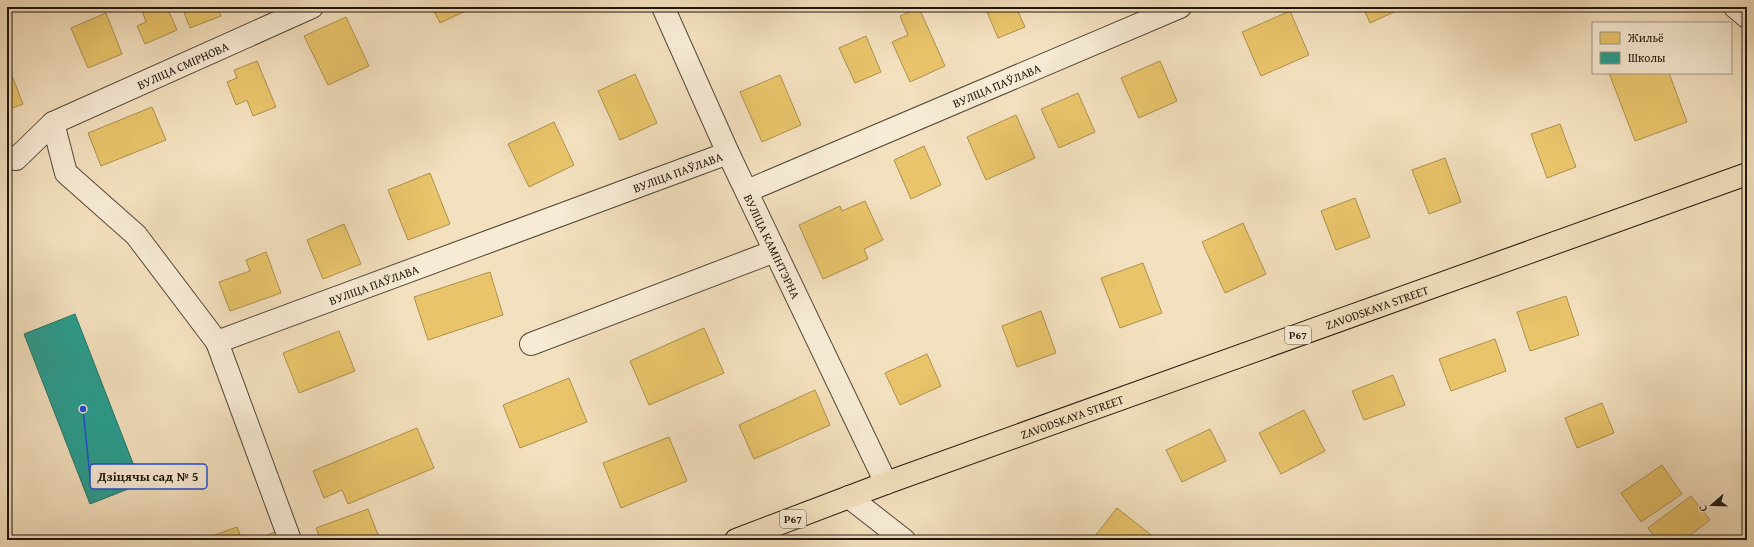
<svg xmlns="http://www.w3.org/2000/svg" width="1754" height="547" font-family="'Gentium Book Plus',serif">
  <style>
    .homes { fill: #e9c46a; stroke: #ac904e }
    .schools { fill: #2a9d8f; stroke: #277468 }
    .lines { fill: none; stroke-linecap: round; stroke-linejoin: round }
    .minor-casing { stroke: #544839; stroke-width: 24 }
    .major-casing { stroke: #1f160d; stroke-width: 24 }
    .minor { stroke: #f7ebd5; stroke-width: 22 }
    .major { stroke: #f3e0be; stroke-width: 22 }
    .labels { text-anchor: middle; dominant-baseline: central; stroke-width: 4; stroke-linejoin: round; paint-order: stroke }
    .shield { fill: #f7ebd5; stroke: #605649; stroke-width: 1 }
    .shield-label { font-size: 11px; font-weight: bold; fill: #1f160d }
    .street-label { font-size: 12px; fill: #1f160d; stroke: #f7ebd5 }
    .leader { fill: none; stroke: #1d4ed8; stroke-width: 1.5 }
    .callout-dot { fill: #1d4ed8; stroke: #f7ebd5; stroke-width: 1.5 }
    .callout { fill: #f7ebd5; stroke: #1d4ed8; stroke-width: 1.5 }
    .callout-label { font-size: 13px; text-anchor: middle; font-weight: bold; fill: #1f160d }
  </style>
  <rect width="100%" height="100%" fill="#f3e0be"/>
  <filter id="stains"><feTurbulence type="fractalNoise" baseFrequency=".005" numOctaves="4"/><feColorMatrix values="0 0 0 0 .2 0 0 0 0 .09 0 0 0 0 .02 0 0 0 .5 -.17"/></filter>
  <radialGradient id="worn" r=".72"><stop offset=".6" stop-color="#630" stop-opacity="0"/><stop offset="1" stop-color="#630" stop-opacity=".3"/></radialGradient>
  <g class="homes">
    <polygon points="144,7 167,7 177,30 145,44 137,26 146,22 141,8"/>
    <polygon points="182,7 218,7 221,16 190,28"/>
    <polygon points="432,7 474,7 440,23"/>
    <polygon points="985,7 1016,7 1025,27 998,38"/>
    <polygon points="1363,7 1405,7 1370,23"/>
    <polygon points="919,8 945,66 910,82 892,42 908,35 900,16"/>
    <polygon points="1290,11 1309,55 1261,76 1242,32"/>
    <polygon points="106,13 122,54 88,68 71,28"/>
    <polygon points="346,17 369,66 328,85 304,36"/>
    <polygon points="866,36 881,72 855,83 839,48"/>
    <polygon points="257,61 276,107 253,116 247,100 236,105 227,82 237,78 234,70"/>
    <polygon points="1160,61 1177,101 1139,118 1121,78"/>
    <polygon points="7,63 23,104 7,110"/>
    <polygon points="1609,73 1669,73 1687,122 1635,141"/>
    <polygon points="635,74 657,123 620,140 598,91"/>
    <polygon points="780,75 801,125 762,142 740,92"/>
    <polygon points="1078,93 1095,132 1059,148 1041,109"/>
    <polygon points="152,107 166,140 101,166 88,133"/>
    <polygon points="1016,115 1035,158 986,180 967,137"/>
    <polygon points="554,122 574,165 529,187 508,144"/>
    <polygon points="1560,124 1576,167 1547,178 1531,134"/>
    <polygon points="924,146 941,185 911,199 894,160"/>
    <polygon points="1445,158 1461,202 1429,214 1412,170"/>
    <polygon points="430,173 450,224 408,240 388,190"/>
    <polygon points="1355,198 1370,237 1336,250 1321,211"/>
    <polygon points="865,201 883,240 864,249 868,259 823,279 799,225 840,206 842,211"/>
    <polygon points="1243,223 1266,274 1225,293 1202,242"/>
    <polygon points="344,224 361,264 323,279 307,240"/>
    <polygon points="266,252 281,293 230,311 219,282 250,271 246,260"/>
    <polygon points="1143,263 1162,313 1120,328 1101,278"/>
    <polygon points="490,272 503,315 428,340 414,297"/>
    <polygon points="1566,296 1579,335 1530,351 1517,312"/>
    <polygon points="1041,311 1056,353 1017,367 1002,326"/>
    <polygon points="704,328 724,373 649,405 630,361"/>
    <polygon points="339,331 355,371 299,393 283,353"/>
    <polygon points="1495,339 1506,371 1451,391 1439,359"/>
    <polygon points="927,354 941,386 900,405 885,373"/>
    <polygon points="1393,375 1405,405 1364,420 1352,391"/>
    <polygon points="569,378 587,422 520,448 503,405"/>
    <polygon points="815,390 830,425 754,459 739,425"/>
    <polygon points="1602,403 1614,433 1577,448 1565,418"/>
    <polygon points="1304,410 1325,451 1281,474 1259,433"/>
    <polygon points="417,428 434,468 348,504 342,490 324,498 313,471"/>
    <polygon points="1210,429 1226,461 1182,482 1166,450"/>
    <polygon points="669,437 687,481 621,508 603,463"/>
    <polygon points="1662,465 1682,494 1641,522 1621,493"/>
    <polygon points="1691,496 1710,520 1684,540 1657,540 1648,528"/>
    <polygon points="1117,508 1155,538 1154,540 1100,540 1095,536"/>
    <polygon points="368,509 380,540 321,540 316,528"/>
    <polygon points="237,527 242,540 201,540"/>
    <polygon points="275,532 278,540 254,540"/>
  </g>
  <polygon class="schools" points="75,314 141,484 90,504 24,334"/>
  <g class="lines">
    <defs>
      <g id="minor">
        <path id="s1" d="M 663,7 L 728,153 L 886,483"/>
        <polyline points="1735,7 1747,17"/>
        <path id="s2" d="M 53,123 L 312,7"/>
        <polyline points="7,156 16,159 53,123 66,173 136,235 217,342"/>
        <path id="s3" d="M 747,191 L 1180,7"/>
        <polyline points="531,344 775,251"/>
        <polyline points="849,497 904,540"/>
        <path id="s4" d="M 290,540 L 217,342 L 728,153"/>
      </g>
      <g id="major">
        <path id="s5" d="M 736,540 L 886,483 L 1747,174"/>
      </g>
    </defs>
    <use href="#minor" class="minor-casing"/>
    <use href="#major" class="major-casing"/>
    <use href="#minor" class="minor"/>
    <use href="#major" class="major"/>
  </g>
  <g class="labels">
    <g class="shield">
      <rect x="1285" y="326" width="26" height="18" rx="3"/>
      <rect x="780" y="510" width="26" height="18" rx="3"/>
    </g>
    <g class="shield-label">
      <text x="1298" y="335">Р67</text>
      <text x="793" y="519">Р67</text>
    </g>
    <g class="street-label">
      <text stroke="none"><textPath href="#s2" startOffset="142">ВУЛІЦА СМІРНОВА</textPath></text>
      <text stroke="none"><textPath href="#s3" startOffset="271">ВУЛІЦА ПАЎЛАВА</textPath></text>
      <text stroke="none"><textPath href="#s4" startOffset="702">ВУЛІЦА ПАЎЛАВА</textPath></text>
      <text stroke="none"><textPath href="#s1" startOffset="263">ВУЛІЦА КАМІНТЭРНА</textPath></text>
      <text stroke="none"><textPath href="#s4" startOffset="378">ВУЛІЦА ПАЎЛАВА</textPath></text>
      <text stroke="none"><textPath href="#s5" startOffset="682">ZAVODSKAYA STREET</textPath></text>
      <text stroke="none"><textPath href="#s5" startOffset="358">ZAVODSKAYA STREET</textPath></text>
    </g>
  </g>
  <path class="leader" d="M83 409L90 477"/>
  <circle class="callout-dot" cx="83" cy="409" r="4"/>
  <rect class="callout" x="90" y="464" width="117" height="25" rx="4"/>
  <g class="callout-label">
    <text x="148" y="481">Дзіцячы сад № 5</text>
  </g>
  <rect width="1754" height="547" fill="none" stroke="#f3e0be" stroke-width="24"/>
  <rect x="8" y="8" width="1738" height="531" fill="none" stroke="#1f160d" stroke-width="2"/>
  <rect x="12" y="12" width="1730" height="523" fill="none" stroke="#1f160d"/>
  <rect x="1592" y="22" width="140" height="52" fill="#f7ebd5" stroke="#a19685"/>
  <rect x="1600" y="32" width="20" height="12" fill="#e9c46a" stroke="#a19685"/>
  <text x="1628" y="42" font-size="12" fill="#1f160d">Жильё</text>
  <rect x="1600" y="52" width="20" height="12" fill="#2a9d8f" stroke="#a19685"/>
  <text x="1628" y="62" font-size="12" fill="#1f160d">Школы</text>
  <g transform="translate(1712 505) rotate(250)" stroke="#f7ebd5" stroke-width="3" paint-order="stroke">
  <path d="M0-3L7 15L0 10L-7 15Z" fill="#1f160d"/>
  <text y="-6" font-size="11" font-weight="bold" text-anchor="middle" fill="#1f160d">С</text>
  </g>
  <rect width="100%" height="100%" filter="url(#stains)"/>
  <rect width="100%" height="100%" fill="url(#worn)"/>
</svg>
